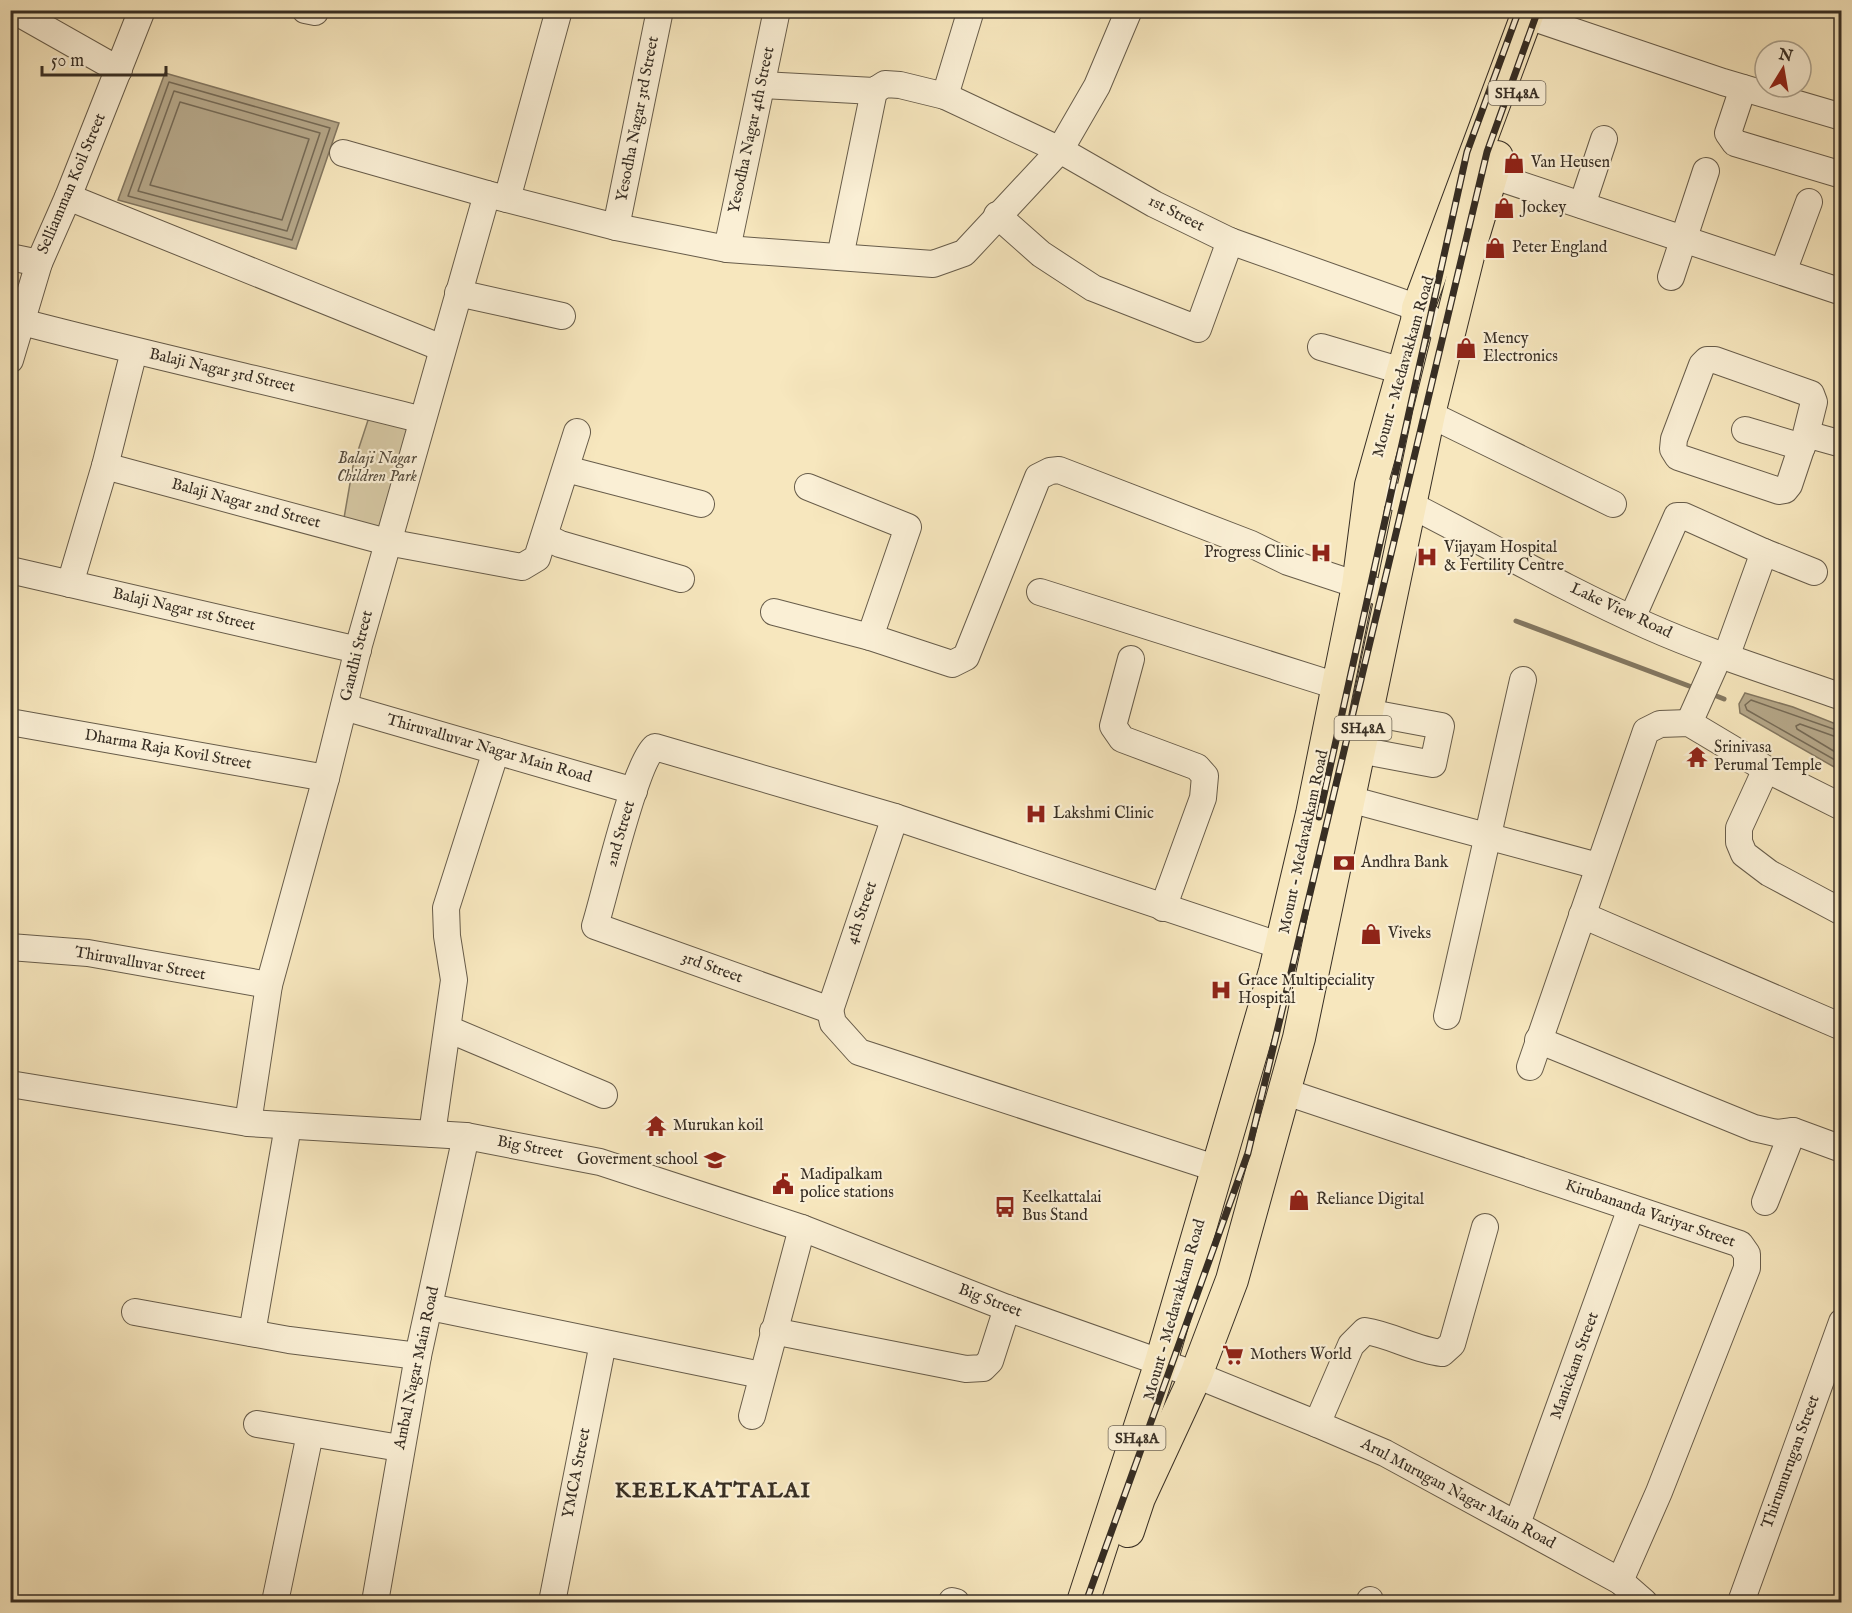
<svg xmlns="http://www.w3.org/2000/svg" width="1852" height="1613" font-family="'IM FELL English',serif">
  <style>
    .green { fill: #d6c8a4; stroke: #867b64; stroke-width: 1.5 }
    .water { fill: #b6a88a; stroke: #837761; stroke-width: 1.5 }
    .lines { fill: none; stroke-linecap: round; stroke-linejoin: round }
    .shore { stroke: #766b57; stroke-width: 1.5 }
    .stream { stroke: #837761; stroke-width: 5 }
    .minor-casing { stroke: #675c4a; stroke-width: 28 }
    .major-casing { stroke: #372e24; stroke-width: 34 }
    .minor { stroke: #faefd5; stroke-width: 26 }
    .major { stroke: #f7e7be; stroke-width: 32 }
    .rail-casing { stroke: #372e24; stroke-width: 7 }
    .rail { stroke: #faefd5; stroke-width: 4.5; stroke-dasharray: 14; stroke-linecap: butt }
    .labels { text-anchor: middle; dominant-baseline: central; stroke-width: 4.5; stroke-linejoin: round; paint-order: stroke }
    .shield { fill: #faefd5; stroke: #726859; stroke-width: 1.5 }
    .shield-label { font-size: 15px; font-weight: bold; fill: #372e24 }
    .street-label { font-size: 16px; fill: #372e24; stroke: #faefd5 }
    .poi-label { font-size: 16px; fill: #372e24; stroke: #faefd5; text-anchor: start }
    .park-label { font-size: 16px; font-style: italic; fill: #574d3e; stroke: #faefd5 }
    .district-label { font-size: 22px; font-weight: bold; letter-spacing: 1.5px; fill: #372e24; stroke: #faefd5 }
  </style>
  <rect width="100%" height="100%" fill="#f7e7be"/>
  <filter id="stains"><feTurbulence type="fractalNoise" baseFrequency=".00333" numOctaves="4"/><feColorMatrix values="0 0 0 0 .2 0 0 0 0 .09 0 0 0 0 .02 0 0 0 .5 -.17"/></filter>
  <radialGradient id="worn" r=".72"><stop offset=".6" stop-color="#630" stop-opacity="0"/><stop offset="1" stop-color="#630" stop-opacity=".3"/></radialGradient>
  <polygon class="green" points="371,411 415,418 384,531 344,518 353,466"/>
  <g class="water">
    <polygon points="165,73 339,123 296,249 118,200"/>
    <polygon points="1745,693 1793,707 1841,726 1841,771 1740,713 1739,704"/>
  </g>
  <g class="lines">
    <g class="shore">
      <polygon points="169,82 330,128 292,240 128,196"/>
      <polygon points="174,91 320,133 287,231 138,191"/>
      <polygon points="180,102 309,139 282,220 150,185"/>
      <polyline points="1842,732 1751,700 1745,705 1747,710 1842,764"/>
      <polyline points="1842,739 1800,724 1796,726 1797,729 1842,756"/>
    </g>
    <g class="stream">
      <polyline points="1516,621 1697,689"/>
      <polyline points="1709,693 1724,699"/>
    </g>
    <defs>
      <g id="minor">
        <polyline points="13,10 119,70"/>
        <polyline points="305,10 315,12"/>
        <polyline points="1528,16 1723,82 1842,117"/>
        <polyline points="762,85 874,91 885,84 900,85 945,96 1060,150 1154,204 1230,241 1418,308 1448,335"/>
        <polyline points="1743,88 1728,133 1735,143 1842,175"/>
        <polyline points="945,96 971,10"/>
        <polyline points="343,153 487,194 616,227 727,249 933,264 964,253 1060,150 1097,86 1129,10"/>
        <polyline points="1491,175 1842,292"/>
        <polyline points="68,197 442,348"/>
        <polyline points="507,199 559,10"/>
        <polyline points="1582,205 1604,139"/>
        <polyline points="997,215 1041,254 1093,288 1198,329 1230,241"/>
        <polyline points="616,227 660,10"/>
        <polyline points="727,249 777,10"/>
        <polyline points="10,257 39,263"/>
        <polyline points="840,257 874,91"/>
        <polyline points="1783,272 1809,202"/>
        <polyline points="1671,277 1706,171"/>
        <polyline points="458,293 562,316"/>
        <path d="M 22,322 C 152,356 284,385 415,418 L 422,417"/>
        <polyline points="1321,347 1402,371"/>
        <polyline points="10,360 39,263 68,197 142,10"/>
        <polyline points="1429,414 1613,504"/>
        <polyline points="1745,430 1802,447"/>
        <polyline points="1806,434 1814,402 1811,394 1715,360 1707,360 1702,365 1674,439 1673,449 1678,457 1779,491 1785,490 1789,485 1806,434 1842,444"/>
        <polyline points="105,466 387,542 522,567 537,558 577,432"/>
        <polyline points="566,469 701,504"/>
        <path d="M 1371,485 C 1464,530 1553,584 1648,626 C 1711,654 1777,674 1842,697"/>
        <polyline points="808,487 908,527 870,637 952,664 966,657 1038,477 1050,471 1059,470 1251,544 1288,562 1391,596"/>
        <polyline points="546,537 560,544 681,579"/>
        <polyline points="10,570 358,650"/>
        <polyline points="70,584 105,466 134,351"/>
        <polyline points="1040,592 1337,686"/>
        <polyline points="774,612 870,637"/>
        <polyline points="1632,618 1677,516 1684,516 1764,552"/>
        <polyline points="1726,657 1764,552 1814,572"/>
        <polyline points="1131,659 1113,726 1122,739 1197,767 1205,776 1203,798 1163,908"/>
        <polyline points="344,707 634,791"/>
        <polyline points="10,722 326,778"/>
        <polyline points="1689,723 1714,667 1717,654"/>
        <polyline points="1359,750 1433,764 1441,726 1366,712"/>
        <polyline points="1766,769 1739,828 1739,842 1744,854 1769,873 1842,912"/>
        <polyline points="1349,799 1598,866"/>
        <polyline points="1582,915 1842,1027"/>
        <polyline points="10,947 88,953 269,985"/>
        <path d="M 830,1010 L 595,926 C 605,894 635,762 655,747 L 895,817 L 1281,946"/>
        <polyline points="830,1010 833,1023 859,1052 1215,1168"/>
        <polyline points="830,1010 895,817"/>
        <polyline points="1447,1016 1523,680"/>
        <polyline points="448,1029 604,1095"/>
        <polyline points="1538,1040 1754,1128 1776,1133 1793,1131 1842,1149"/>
        <polyline points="1530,1067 1646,731 1660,724 1689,723 1766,769 1842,807"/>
        <polyline points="10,1084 248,1123 466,1136 600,1162 802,1228 1007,1308 1196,1375 1317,1424 1385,1453 1620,1581 1644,1602"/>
        <polyline points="1283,1091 1740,1244 1747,1254 1747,1268 1659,1492 1620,1581"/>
        <polyline points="248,1123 269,985 326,778 359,645 487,194"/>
        <polyline points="432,1134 454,980 447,936 446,908 496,751"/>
        <polyline points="1765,1202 1793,1131"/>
        <polyline points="430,1307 761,1375"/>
        <polyline points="135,1312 289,1340 418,1356"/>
        <polyline points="773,1331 966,1369 983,1368 990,1361 1007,1308"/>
        <polyline points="252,1333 288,1126"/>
        <polyline points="752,1416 802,1228"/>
        <polyline points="257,1424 400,1448"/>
        <path d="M 1317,1424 L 1351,1345 L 1365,1331 C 1392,1335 1415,1350 1442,1353 L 1452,1344 L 1485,1227"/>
        <polyline points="1517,1524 1631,1208"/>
        <polyline points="952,1601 956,1602"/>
        <polyline points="275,1602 310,1434"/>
        <polyline points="375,1602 418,1356 466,1136"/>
        <polyline points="552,1602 603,1343"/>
        <polyline points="1369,1602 1370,1600"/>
        <polyline points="1741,1602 1842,1322"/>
      </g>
      <g id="major">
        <polyline points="1128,1531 1139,1498 1196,1375 1232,1280 1299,1038 1429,414 1472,240 1497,157"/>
        <polyline points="1083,1602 1161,1362 1275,971 1312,814 1358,586 1371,485 1417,321 1418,308 1529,10"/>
      </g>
    </defs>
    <use href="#minor" class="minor-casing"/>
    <use href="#major" class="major-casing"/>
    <use href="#minor" class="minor"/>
    <use href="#major" class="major"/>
    <defs>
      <g id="rail">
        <polyline points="1319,817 1467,152 1519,10"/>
        <polyline points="1086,1602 1248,1153 1487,152 1538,10"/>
      </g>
    </defs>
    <use href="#rail" class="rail-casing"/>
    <use href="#rail" class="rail"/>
  </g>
  <defs>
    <symbol id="shop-bare" viewBox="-9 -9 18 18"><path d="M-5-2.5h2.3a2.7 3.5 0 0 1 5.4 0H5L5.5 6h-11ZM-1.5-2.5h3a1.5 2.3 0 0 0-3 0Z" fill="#8f2418" stroke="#faefd5" stroke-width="2.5" paint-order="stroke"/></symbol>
    <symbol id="hospital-bare" viewBox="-9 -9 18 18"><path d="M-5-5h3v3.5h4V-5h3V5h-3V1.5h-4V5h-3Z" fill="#8f2418" stroke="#faefd5" stroke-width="2.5" paint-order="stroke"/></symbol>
    <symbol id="temple-bare" viewBox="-9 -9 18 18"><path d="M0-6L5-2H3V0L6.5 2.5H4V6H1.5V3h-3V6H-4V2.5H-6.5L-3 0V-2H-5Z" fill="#8f2418" stroke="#faefd5" stroke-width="2.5" paint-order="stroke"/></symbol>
    <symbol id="bank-bare" viewBox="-9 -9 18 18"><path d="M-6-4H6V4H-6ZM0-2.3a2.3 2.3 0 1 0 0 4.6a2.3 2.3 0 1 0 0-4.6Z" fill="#8f2418" stroke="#faefd5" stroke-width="2.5" paint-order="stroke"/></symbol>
    <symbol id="school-bare" viewBox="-9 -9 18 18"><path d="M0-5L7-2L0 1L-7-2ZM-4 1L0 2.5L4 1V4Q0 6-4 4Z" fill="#8f2418" stroke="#faefd5" stroke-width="2.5" paint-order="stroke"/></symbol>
    <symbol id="civic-bare" viewBox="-9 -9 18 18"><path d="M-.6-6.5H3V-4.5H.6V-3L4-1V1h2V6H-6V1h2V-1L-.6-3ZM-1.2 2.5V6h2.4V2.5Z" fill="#8f2418" stroke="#faefd5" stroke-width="2.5" paint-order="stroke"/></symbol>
    <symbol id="bus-bare" viewBox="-9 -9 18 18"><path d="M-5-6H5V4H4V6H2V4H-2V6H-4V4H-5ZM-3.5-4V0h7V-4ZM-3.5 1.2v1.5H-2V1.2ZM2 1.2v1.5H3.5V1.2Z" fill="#8f2418" stroke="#faefd5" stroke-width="2.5" paint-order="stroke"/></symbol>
    <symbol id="supermarket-bare" viewBox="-9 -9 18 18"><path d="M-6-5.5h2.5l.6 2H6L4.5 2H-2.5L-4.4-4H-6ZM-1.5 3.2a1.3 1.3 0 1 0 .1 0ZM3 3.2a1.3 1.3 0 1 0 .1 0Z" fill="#8f2418" stroke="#faefd5" stroke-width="2.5" paint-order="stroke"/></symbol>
  </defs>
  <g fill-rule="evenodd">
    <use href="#shop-bare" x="1499" y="148" width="30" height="30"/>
    <use href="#shop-bare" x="1489" y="193" width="30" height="30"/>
    <use href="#shop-bare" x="1480" y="233" width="30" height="30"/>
    <use href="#shop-bare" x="1451" y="333" width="30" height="30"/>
    <use href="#hospital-bare" x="1306" y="538" width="30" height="30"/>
    <use href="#hospital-bare" x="1412" y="542" width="30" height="30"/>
    <use href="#temple-bare" x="1682" y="742" width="30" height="30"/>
    <use href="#hospital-bare" x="1021" y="799" width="30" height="30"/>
    <use href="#bank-bare" x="1329" y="848" width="30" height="30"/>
    <use href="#shop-bare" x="1356" y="919" width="30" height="30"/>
    <use href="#hospital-bare" x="1206" y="975" width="30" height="30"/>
    <use href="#temple-bare" x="641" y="1111" width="30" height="30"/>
    <use href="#school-bare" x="700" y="1145" width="30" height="30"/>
    <use href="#civic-bare" x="768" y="1169" width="30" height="30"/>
    <use href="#shop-bare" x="1284" y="1185" width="30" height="30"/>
    <use href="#bus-bare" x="990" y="1192" width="30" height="30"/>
    <use href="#supermarket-bare" x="1218" y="1340" width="30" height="30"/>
  </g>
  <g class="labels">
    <g class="shield">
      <rect x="1488.5" y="81" width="57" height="24" rx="4.5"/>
      <rect x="1334.5" y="716" width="57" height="24" rx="4.5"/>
      <rect x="1108.5" y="1426" width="57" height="24" rx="4.5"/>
    </g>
    <g class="shield-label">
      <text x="1517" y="93">SH48A</text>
      <text x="1363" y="728">SH48A</text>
      <text x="1137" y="1438">SH48A</text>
    </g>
    <g class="street-label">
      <text transform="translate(638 119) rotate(-79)">Yesodha Nagar 3rd Street</text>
      <text transform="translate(752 130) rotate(-78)">Yesodha Nagar 4th Street</text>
      <text transform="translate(72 184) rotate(-67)">Selliamman Koil Street</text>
      <text transform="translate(1176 214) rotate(27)">1st Street</text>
      <text transform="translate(1404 367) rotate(-74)">Mount - Medavakkam Road</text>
      <text transform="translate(222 371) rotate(13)">Balaji Nagar 3rd Street</text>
      <text transform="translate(246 504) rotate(15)">Balaji Nagar 2nd Street</text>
      <text transform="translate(184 610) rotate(13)">Balaji Nagar 1st Street</text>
      <text transform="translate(1621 611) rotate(25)">Lake View Road</text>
      <text transform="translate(357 656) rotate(-76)">Gandhi Street</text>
      <text transform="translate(489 749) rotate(16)">Thiruvalluvar Nagar Main Road</text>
      <text transform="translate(168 750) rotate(10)">Dharma Raja Kovil Street</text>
      <text transform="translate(621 834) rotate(-74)">2nd Street</text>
      <text transform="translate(1304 842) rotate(-78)">Mount - Medavakkam Road</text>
      <text transform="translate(862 913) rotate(-71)">4th Street</text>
      <text transform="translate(140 964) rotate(10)">Thiruvalluvar Street</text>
      <text transform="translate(712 968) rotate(20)">3rd Street</text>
      <text transform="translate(530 1148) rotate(11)">Big Street</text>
      <text transform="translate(1650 1214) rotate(19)">Kirubananda Variyar Street</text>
      <text transform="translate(990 1301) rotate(21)">Big Street</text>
      <text transform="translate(1175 1310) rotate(-74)">Mount - Medavakkam Road</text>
      <text transform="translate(1575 1366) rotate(-70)">Manickam Street</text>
      <text transform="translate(417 1368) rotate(-78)">Ambal Nagar Main Road</text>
      <text transform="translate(1791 1462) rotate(-70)">Thirumurugan Street</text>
      <text transform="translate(577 1473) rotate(-79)">YMCA Street</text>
      <text transform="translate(1458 1494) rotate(28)">Arul Murugan Nagar Main Road</text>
    </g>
    <g class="poi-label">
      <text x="1531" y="163">Van Heusen</text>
      <text x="1521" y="208">Jockey</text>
      <text x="1512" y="248">Peter England</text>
      <text x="1483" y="339">Mency<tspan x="1483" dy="18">Electronics</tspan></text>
      <text x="1444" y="548">Vijayam Hospital<tspan x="1444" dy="18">&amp; Fertility Centre</tspan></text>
      <text x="1304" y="553" text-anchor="end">Progress Clinic</text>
      <text x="1714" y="748">Srinivasa<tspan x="1714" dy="18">Perumal Temple</tspan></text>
      <text x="1053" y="814">Lakshmi Clinic</text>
      <text x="1361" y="863">Andhra Bank</text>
      <text x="1388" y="934">Viveks</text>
      <text x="1238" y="981">Grace Multipeciality<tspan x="1238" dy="18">Hospital</tspan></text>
      <text x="673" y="1126">Murukan koil</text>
      <text x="698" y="1160" text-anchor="end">Goverment school</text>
      <text x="800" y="1175">Madipalkam<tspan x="800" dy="18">police stations</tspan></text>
      <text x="1022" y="1198">Keelkattalai<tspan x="1022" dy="18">Bus Stand</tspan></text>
      <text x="1316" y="1200">Reliance Digital</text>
      <text x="1250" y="1355">Mothers World</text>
    </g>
    <g class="park-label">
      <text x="377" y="459">Balaji Nagar<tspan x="377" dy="18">Children Park</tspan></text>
    </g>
    <g class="district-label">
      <text x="713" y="1491">KEELKATTALAI</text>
    </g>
  </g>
  <rect width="1852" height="1613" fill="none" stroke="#f7e7be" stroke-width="36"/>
  <rect x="12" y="12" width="1828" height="1589" fill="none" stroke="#372e24" stroke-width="3"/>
  <rect x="18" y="18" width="1816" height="1577" fill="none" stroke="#372e24" stroke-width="1.5"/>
  <g transform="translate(1783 69) rotate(11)"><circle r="28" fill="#faefd5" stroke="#aca28e" stroke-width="1.5"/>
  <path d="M0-4.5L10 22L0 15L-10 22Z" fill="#8f2418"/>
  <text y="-9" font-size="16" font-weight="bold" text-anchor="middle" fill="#372e24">N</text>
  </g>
  <path d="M42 66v9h124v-9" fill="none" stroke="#372e24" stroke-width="3"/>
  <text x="51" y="66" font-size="18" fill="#372e24" stroke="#faefd5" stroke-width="4.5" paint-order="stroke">50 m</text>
  <rect width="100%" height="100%" filter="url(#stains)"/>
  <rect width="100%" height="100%" fill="url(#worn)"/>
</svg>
